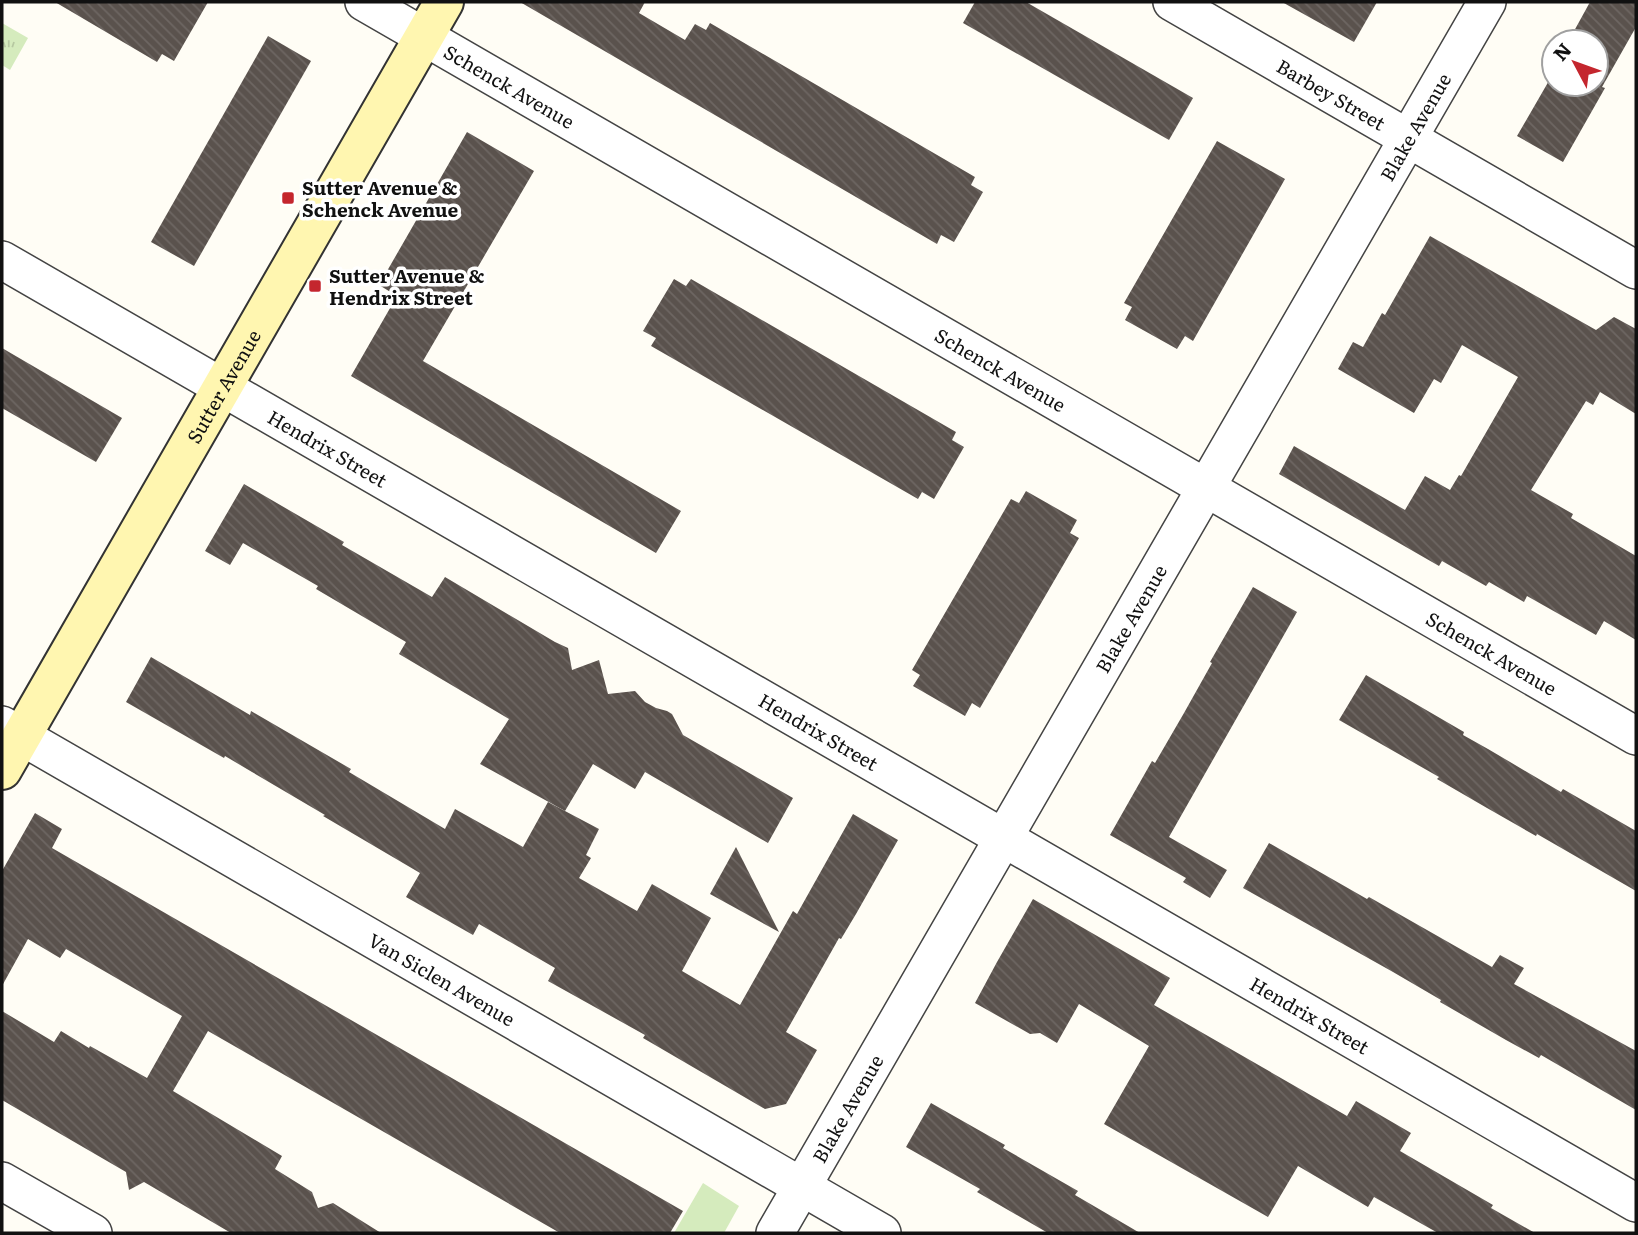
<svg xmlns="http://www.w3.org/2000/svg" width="1638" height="1235" font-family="Literata,serif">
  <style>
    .grass { fill: #d5ebbd }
    .park { fill: url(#park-tufts) }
    .building { fill: url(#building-back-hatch) }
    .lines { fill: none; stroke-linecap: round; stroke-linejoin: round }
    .street-casing { stroke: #444; stroke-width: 40 }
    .secondary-casing { stroke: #333; stroke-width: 42 }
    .street { stroke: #fff; stroke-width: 37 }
    .secondary { stroke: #fff6b0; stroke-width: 38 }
    .poi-dot { fill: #c4262e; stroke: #fff; stroke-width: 2.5 }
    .labels { text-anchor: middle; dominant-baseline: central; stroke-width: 7; stroke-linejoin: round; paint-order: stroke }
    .street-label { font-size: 19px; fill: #111; stroke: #fff }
    .poi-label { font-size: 19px; font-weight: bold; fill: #111; stroke: #fff; text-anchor: start }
  </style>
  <defs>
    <pattern id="park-tufts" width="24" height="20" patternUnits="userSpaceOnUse" patternTransform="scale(1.75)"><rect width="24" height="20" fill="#d5ebbd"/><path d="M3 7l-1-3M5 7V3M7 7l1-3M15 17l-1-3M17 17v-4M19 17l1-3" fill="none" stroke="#b6c8a1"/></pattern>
    <pattern id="building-back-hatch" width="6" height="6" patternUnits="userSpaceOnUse" patternTransform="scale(1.75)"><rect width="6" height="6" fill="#5a524d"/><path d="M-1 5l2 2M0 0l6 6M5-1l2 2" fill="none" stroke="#6d6662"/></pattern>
  </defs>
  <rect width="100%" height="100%" fill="#fffdf5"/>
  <polygon class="grass" points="703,1183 739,1206 724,1233 674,1233"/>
  <polygon class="park" points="2,23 28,38 10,70 2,65"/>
  <g class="building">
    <polygon points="55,2 208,2 174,61 162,54 157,62"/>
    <polygon points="520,2 645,2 639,13 685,40 695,24 706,30 710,23 975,177 971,185 983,192 954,242 941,235 937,244"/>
    <polygon points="975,2 1026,2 1193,98 1169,140 963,23"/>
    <polygon points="1282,2 1377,2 1354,42"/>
    <polygon points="1590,2 1636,2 1636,27 1602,87 1605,88 1563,162 1517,136 1554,72 1554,84 1596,84 1596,42 1568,42"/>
    <polygon points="268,36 311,61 194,266 151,242"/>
    <polygon points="467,132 534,171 423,361 681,511 656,553 351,376 397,296 379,285"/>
    <polygon points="1217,141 1285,179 1193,341 1185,336 1177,349 1125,320 1132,307 1124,303"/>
    <polygon points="1430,236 1596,330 1614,317 1636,329 1636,414 1600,392 1593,405 1586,401 1531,490 1573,514 1571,518 1636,556 1636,640 1604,621 1596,635 1527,596 1524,602 1489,582 1486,586 1442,561 1439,566 1279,474 1294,446 1405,510 1425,476 1450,490 1459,475 1461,476 1518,377 1462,345 1441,383 1434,379 1414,413 1338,369 1353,342 1363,347 1382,313 1385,315"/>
    <polygon points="674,279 686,286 691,279 956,432 952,440 964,447 934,499 922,492 918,499 651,346 656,338 643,331"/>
    <polygon points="2,348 122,418 96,462 2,408"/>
    <polygon points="244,484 344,542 342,545 432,597 445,577 555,642 568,648 572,670 599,660 608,694 635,691 645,702 656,708 667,711 672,714 683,735 793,798 768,843 645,772 635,789 593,764 565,811 480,764 509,719 399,654 406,642 316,589 318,586 243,543 230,565 205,551"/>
    <polygon points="1026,491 1077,520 1070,533 1079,538 980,708 972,703 965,716 913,686 920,675 912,670 1011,499 1019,503"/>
    <polygon points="1253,587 1297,612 1169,837 1227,870 1210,898 1183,882 1186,878 1110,835 1152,761 1155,763 1184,713 1212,663 1210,662"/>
    <polygon points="151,657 250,715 251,711 351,769 349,772 445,829 455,809 523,847 548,802 599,829 586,855 591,858 579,878 637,911 652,884 711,918 682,971 740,1005 793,911 797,914 853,814 898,840 856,914 841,939 839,938 786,1032 817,1050 786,1104 765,1109 643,1038 645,1035 548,981 555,968 479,924 473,935 406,897 420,873 323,816 325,815 252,772 225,756 224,758 126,702"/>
    <polygon points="1366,675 1464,732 1463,735 1488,749 1561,792 1563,789 1636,831 1636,891 1537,834 1536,836 1487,808 1437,779 1439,777 1339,720"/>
    <polygon points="35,813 62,829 52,848 683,1211 670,1233 560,1233 208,1031 173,1091 282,1156 275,1169 312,1192 318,1208 333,1203 381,1233 231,1233 144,1182 129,1190 126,1172 2,1100 2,1011 54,1042 61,1031 89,1048 90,1046 147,1078 182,1016 66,949 60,958 28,939 2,986 2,871"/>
    <polygon points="1269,843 1367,899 1369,897 1492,967 1500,955 1524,968 1514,984 1636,1051 1636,1110 1541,1055 1539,1058 1506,1040 1440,1002 1441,1000 1393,972 1243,888"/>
    <polygon points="736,847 779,932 710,894"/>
    <polygon points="1033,899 1170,978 1154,1005 1347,1116 1356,1101 1411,1133 1400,1151 1493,1205 1491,1208 1535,1233 1438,1233 1374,1197 1368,1207 1298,1166 1268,1217 1104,1124 1149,1046 1079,1004 1057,1043 1040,1033 1030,1034 975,1003 997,962"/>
    <polygon points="931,1103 1005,1145 1003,1148 1078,1191 1075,1195 1140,1233 1048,1233 977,1192 980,1189 906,1147"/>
  </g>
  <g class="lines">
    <defs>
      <g id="street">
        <path id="s1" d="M 364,2 L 1636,736"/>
        <path id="s2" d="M 1172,2 L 1636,270"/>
        <path id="s3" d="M 2,260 L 1636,1203"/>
        <path id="s4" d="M 2,725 L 882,1233"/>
        <polyline points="2,1181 93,1233"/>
        <path id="s5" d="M 775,1233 L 1487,2"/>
      </g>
      <g id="secondary">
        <path id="s6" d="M 2,770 L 444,2"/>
      </g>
    </defs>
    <use href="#street" class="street-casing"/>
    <use href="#secondary" class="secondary-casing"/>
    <use href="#street" class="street"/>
    <use href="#secondary" class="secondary"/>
  </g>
  <g class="poi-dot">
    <rect x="281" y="191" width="14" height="14" rx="3.5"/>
    <rect x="308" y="279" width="14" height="14" rx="3.5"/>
  </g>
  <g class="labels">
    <g class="street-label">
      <text stroke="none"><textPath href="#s1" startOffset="168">Schenck Avenue</textPath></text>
      <text stroke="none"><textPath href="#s2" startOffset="184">Barbey Street</textPath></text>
      <text stroke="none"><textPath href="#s5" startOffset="1278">Blake Avenue</textPath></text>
      <text stroke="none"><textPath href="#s1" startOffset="735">Schenck Avenue</textPath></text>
      <text stroke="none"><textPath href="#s6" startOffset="443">Sutter Avenue</textPath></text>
      <text stroke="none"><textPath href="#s3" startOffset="376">Hendrix Street</textPath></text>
      <text stroke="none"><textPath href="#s5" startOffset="710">Blake Avenue</textPath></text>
      <text stroke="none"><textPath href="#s1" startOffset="1302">Schenck Avenue</textPath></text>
      <text stroke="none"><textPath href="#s3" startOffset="943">Hendrix Street</textPath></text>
      <text stroke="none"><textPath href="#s4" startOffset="508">Van Siclen Avenue</textPath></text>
      <text stroke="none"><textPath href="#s3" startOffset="1510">Hendrix Street</textPath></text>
      <text stroke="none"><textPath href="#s5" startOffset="144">Blake Avenue</textPath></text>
    </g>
    <g class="poi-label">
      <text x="302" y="187">Sutter Avenue &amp;<tspan x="302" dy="22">Schenck Avenue</tspan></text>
      <text x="329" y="275">Sutter Avenue &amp;<tspan x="329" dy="22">Hendrix Street</tspan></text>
    </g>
  </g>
  <rect width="1638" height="1235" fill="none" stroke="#111111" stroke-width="7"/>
  <g transform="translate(1575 63) rotate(311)"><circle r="33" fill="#ffffff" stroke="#a0a0a0" stroke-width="2"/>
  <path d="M0-5L12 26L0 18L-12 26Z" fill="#c4262e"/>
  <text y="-10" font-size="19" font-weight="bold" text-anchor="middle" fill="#111111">N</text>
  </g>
</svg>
